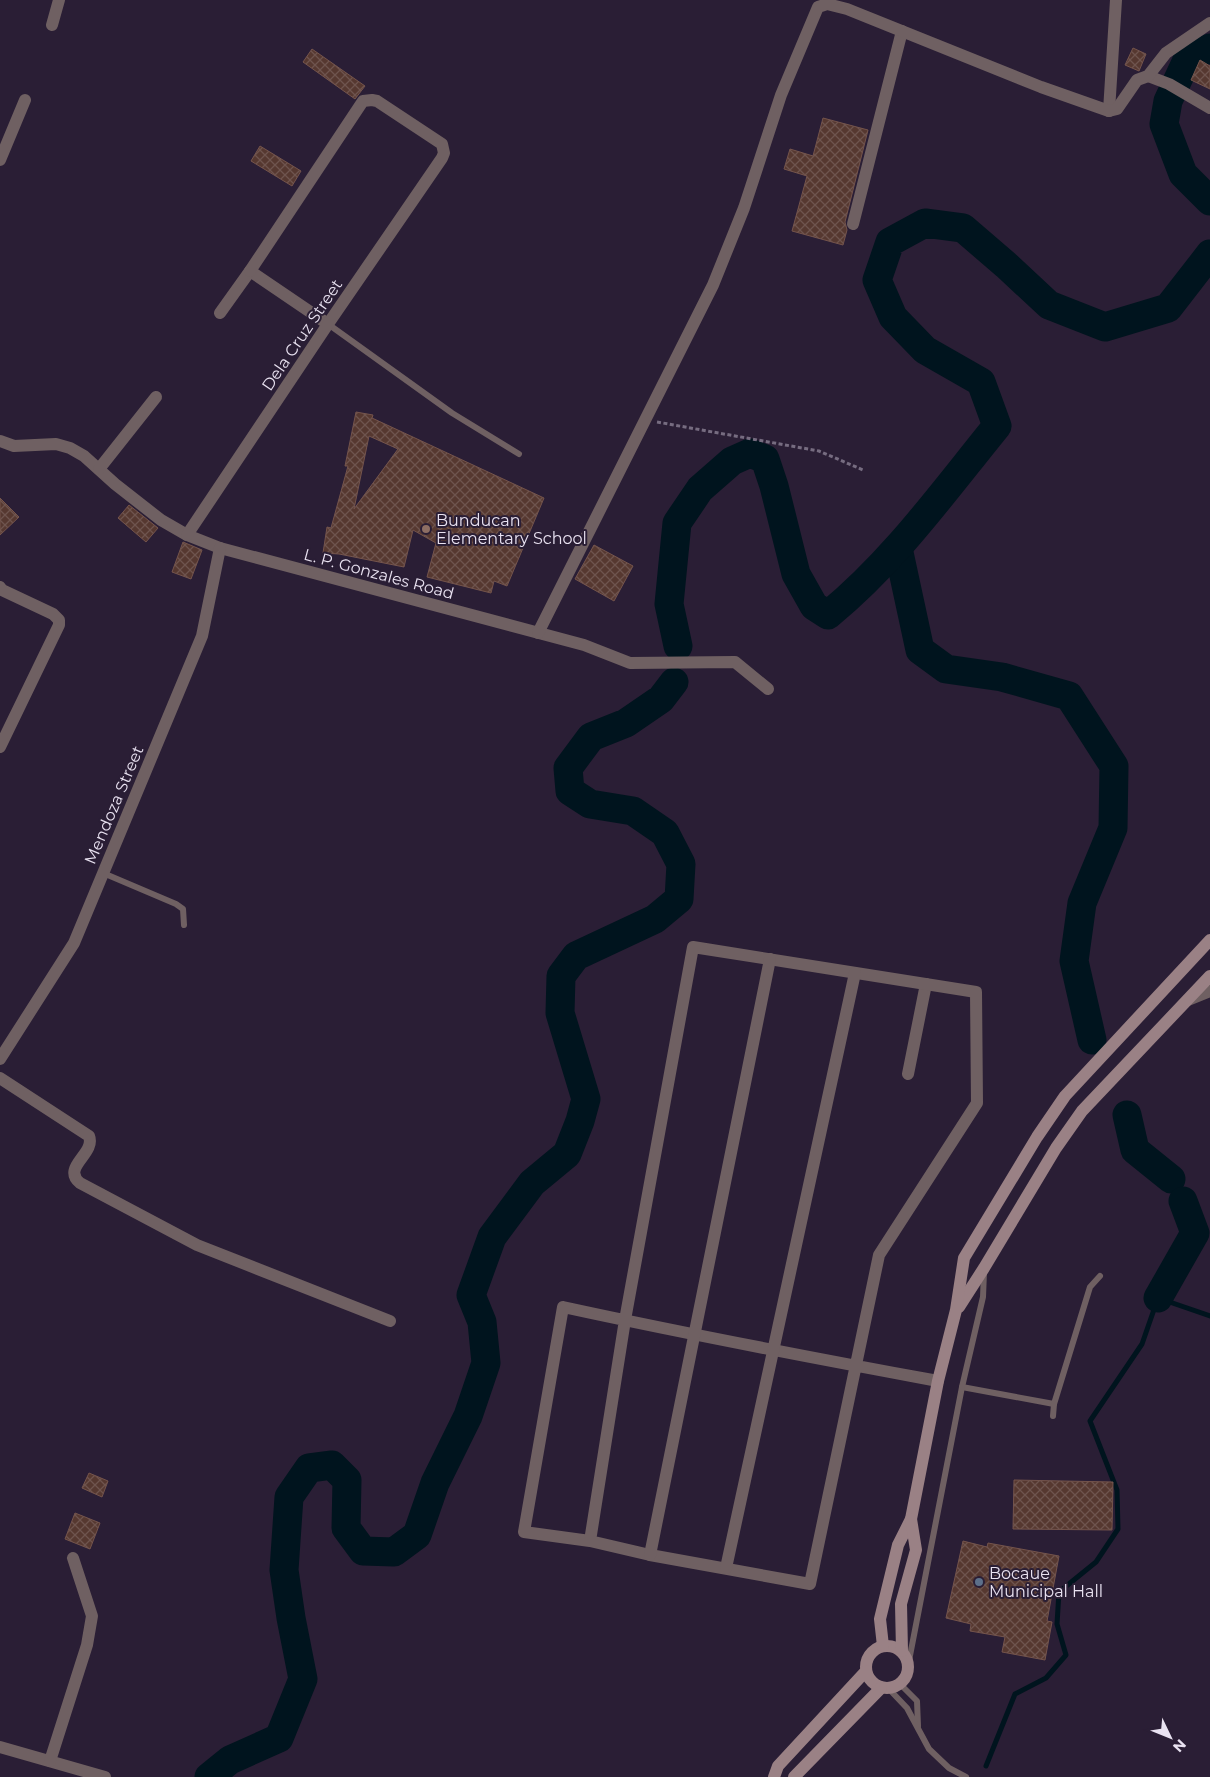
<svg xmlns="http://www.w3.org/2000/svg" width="1210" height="1777" font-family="Montserrat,sans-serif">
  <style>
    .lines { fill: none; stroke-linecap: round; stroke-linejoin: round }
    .stream { stroke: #00141e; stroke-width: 5 }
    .river { stroke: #00141e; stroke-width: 29 }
    .building { fill: url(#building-cross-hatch); stroke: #74544c; fill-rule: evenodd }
    .path { stroke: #766c80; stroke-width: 3; stroke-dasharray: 4 2.5; stroke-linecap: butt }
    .service { stroke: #6f6062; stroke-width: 6 }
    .minor { stroke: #6f6062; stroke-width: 12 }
    .secondary { stroke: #9a8185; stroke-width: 12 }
    .education-dot { fill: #8d6e63; stroke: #2a1e35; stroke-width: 2 }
    .service-dot { fill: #5c6f8a; stroke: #2a1e35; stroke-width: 2 }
    .labels { text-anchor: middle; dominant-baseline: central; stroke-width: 4; stroke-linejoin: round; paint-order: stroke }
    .street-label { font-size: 16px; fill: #e9e2f1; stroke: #2a1e35 }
    .poi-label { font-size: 16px; fill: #e9e2f1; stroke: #2a1e35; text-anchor: start }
  </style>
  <defs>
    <pattern id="building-cross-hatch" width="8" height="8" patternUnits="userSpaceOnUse" patternTransform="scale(1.25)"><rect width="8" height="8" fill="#563830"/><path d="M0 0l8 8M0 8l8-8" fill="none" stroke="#6e544e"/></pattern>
  </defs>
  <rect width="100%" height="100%" fill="#2a1e35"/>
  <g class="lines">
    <polyline class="stream" points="986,1766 1015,1694 1046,1678 1066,1655 1057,1624 1059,1592 1096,1562 1118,1529 1117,1490 1090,1421 1142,1344 1158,1298 1210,1316"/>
    <g class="river">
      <polyline points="1210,48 1188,58 1168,101 1164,124 1183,174 1210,201"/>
      <polyline points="898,548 920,650 946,669 1002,677 1069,696 1114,766 1113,828 1082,903 1074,961 1092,1040"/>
      <path d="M 678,646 L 669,604 L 677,523 L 700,489 L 732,461 L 750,453 L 765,459 L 774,486 L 796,574 L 814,606 L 828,615 C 894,561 944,491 997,426 L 981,382 L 925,350 L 893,317 L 877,280 L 890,242 L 925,223 L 963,228 L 1006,265 L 1049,305 L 1105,327 L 1168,308 L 1210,254"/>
      <polyline points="1127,1115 1135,1150 1171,1179"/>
      <polyline points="1158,1298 1195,1233 1183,1201"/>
      <polyline points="209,1777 230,1760 279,1738 303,1679 291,1618 284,1570 289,1497 309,1468 332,1465 347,1480 346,1528 363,1551 394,1552 417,1535 435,1483 468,1416 486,1363 482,1322 471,1295 492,1237 532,1183 567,1154 580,1121 586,1099 560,1013 561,976 576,956 655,919 679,899 681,864 665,833 633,811 590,804 570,791 568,768 591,737 626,723 661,699 674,682"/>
    </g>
  </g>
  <g class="building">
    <polygon points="1133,48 1146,54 1139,71 1125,65"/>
    <polygon points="312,49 365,86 355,99 303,62"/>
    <polygon points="1200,60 1210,66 1210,89 1191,80"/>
    <polygon points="823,118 868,130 845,222 847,230 843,245 792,231 807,176 784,169 790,149 813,156"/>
    <polygon points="260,146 301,171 292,186 251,161"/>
    <path d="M 356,412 L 373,415 L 372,418 L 544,498 L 507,586 L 494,581 L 491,593 L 427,577 L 436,543 L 413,530 L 404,567 L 339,554 L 323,553 L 327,527 L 331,528 L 348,466 L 345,466 ZM 369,436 L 398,449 L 354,509 Z"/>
    <polygon points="0,498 19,517 0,535"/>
    <polygon points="129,505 158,528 146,542 118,518"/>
    <polygon points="183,542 202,550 191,579 172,572"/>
    <polygon points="594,545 633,566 614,601 575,579"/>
    <polygon points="89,1473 108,1481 102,1497 82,1488"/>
    <polygon points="1014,1480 1113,1482 1112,1530 1013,1529"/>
    <polygon points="75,1513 100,1523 90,1549 65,1539"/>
    <polygon points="963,1541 987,1547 988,1543 1059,1556 1047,1621 1052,1622 1045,1660 1002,1652 1005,1637 970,1631 971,1624 946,1618"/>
  </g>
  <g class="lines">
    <polyline class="path" points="657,422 819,451 863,470"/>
    <g class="service">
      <polyline points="328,324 452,413 519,454"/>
      <polyline points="103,873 176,904 183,909 184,925"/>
      <polyline points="962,1387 1054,1404"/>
      <polyline points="1053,1416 1054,1404 1090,1287 1100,1276"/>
      <polyline points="908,1666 962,1387 983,1297 984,1272"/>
      <polyline points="900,1684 917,1701 918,1726"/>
      <polyline points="888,1688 907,1708 929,1749 949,1768 966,1777"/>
    </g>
    <g class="minor">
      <polyline points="52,25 59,0"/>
      <polyline points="1148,76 1169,84 1210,108"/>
      <polyline points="1109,111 1116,0"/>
      <polyline points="0,160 25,100"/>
      <polyline points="853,224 902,31"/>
      <polyline points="220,313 250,271 328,324"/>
      <polyline points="0,441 14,446 56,444 70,448 84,456 115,484 161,520 187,535 220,548 584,645 630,663 735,662 768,689"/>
      <polyline points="99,469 156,397"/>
      <polyline points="187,535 328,324 442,158 444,153 442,144 377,101 372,100 363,101 250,271"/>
      <polyline points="0,587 2,590 53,614 59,620 59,625 0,747"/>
      <polyline points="538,633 713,285 744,208 781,95 818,7 827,4 847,9 1041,87 1109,111 1117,109 1137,80 1148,76 1166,53 1210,23"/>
      <polyline points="1188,1000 1210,991"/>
      <polyline points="0,1059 74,943 202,636 220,548"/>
      <polyline points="908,1074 926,984"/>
      <path d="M 0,1078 L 89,1136 C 96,1154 61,1167 80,1183 L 197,1245 L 390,1321"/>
      <path d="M 590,1541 L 625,1320 L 693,947 L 976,992 L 977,1103 L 879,1255 L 810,1584 L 650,1555 L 590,1541 L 524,1532 L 563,1307 C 687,1334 813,1358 938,1381"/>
      <polyline points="650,1555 770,959"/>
      <polyline points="726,1568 855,973"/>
      <polyline points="0,1747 105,1777"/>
      <polyline points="50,1761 87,1645 92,1616 73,1558"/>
    </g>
    <g class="secondary">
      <polyline points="959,1307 984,1268 1056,1148 1082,1111 1210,976"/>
      <circle cx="887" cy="1667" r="21"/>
      <polyline points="883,1646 880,1619 898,1545 911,1519 938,1381 956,1310 964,1258 1037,1137 1065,1096 1210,940"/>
      <polyline points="902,1651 901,1604 916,1550 911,1519"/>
      <polyline points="774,1777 778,1766 866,1671"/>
      <polyline points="794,1777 881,1688"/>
    </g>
  </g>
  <circle class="education-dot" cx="426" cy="529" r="5"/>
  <circle class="service-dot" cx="979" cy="1582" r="5"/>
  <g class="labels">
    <g class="street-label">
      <text transform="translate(302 335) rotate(-56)">Dela Cruz Street</text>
      <text transform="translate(379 574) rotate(15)">L. P. Gonzales Road</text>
      <text transform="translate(114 805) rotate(-67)">Mendoza Street</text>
    </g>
    <g class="poi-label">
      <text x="436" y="520">Bunducan<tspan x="436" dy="18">Elementary School</tspan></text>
      <text x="989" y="1573">Bocaue<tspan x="989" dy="18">Municipal Hall</tspan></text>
    </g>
  </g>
  <g transform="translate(1170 1737) rotate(133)" stroke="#2a1e35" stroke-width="4" paint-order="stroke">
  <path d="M0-4L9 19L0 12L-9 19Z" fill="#e9e2f1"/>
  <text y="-8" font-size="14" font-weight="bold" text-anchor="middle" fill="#e9e2f1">N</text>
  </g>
</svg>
